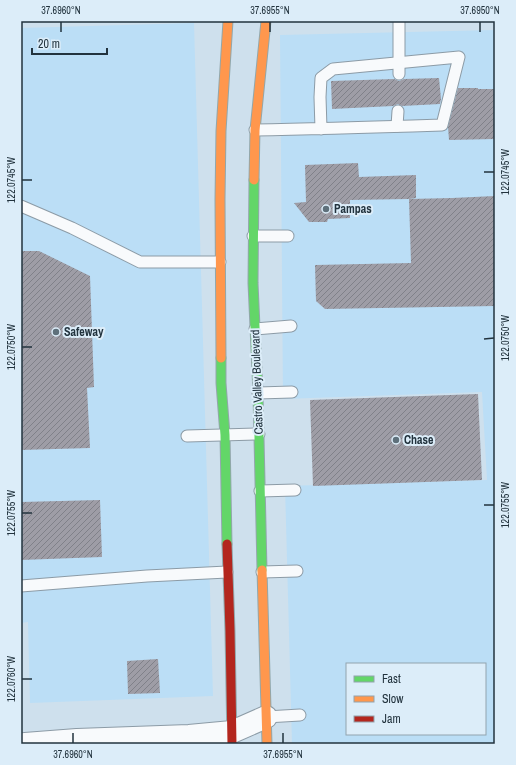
<svg xmlns="http://www.w3.org/2000/svg" width="516" height="765" font-family="'Archivo Narrow',sans-serif">
  <style>
    .built { fill: #bbdef6; fill-rule: evenodd }
    .building { fill: url(#building-hatch) }
    .lines { fill: none; stroke-linecap: round; stroke-linejoin: round }
    .lane-casing { stroke: #8c9ba6; stroke-width: 13 }
    .street-casing { stroke: #8c9ba6; stroke-width: 24 }
    .fast-casing { stroke: #92a7ab; stroke-width: 11 }
    .slow-casing { stroke: #92a7ab; stroke-width: 11 }
    .jam-casing { stroke: #92a7ab; stroke-width: 11 }
    .lane { stroke: #f8fafc; stroke-width: 11 }
    .street { stroke: #f8fafc; stroke-width: 22 }
    .fast { stroke: #63d668; stroke-width: 9 }
    .slow { stroke: #ff974d; stroke-width: 9 }
    .jam { stroke: #b3261e; stroke-width: 9 }
    .ticks { fill: none; stroke: #22333e; stroke-width: 1.5 }
    .poi-dot { fill: #5e707b; stroke: #dcedf9; stroke-width: 1.5 }
    .labels { text-anchor: middle; dominant-baseline: central; stroke-width: 4; stroke-linejoin: round; paint-order: stroke }
    .poi-label { font-size: 12px; font-weight: bold; fill: #22333e; stroke: #dcedf9; text-anchor: start }
    .street-label { font-size: 12px; fill: #22333e; stroke: #dcedf9 }
    .neatline { fill: none; stroke: #22333e; stroke-width: 1.5 }
    .ticks-label { font-size: 10px; text-anchor: middle; fill: #22333e }
  </style>
  <defs>
    <pattern id="building-hatch" width="6" height="6" patternUnits="userSpaceOnUse"><rect width="6" height="6" fill="#9e9da6"/><path d="M-1 1l2-2M0 6l6-6M5 7l2-2" fill="none" stroke="#808189"/></pattern>
  </defs>
  <rect width="100%" height="100%" fill="#cee0ed"/>
  <g class="built">
    <polygon points="194,23 213,696 30,703 28,622 21,623 21,28"/>
    <path d="M 495,30 L 495,744 L 292,744 L 285,486 L 487,480 L 482,392 L 283,399 L 280,35 ZM 347,664 L 485,664 L 485,734 L 347,734 Z"/>
  </g>
  <g class="building">
    <polygon points="439,78 441,99 440,104 402,106 398,104 393,106 332,109 331,81 394,79 399,81 404,79"/>
    <polygon points="458,88 478,88 478,89 495,89 495,139 449,140 448,127"/>
    <polygon points="358,163 359,177 416,175 416,198 409,199 452,198 495,196 495,306 325,309 316,301 315,265 411,263 409,199 350,200 350,218 328,219 327,222 309,222 294,203 306,202 305,165"/>
    <polygon points="21,251 39,251 90,276 94,387 87,388 90,448 21,450"/>
    <polygon points="478,394 482,480 313,486 310,400"/>
    <polygon points="100,500 102,557 21,560 21,502"/>
    <polygon points="158,659 160,693 128,694 127,661"/>
  </g>
  <g class="lines">
    <defs>
      <g id="lane">
        <polyline points="399,21 399,74"/>
        <polyline points="397,126 398,111"/>
        <path d="M 255,130 C 317,129 380,127 442,125 L 459,57 L 333,69 L 321,78 L 320,97 L 321,129"/>
        <polyline points="21,206 72,228 140,262 220,262"/>
        <polyline points="253,236 288,236"/>
        <polyline points="255,329 291,326"/>
        <polyline points="258,393 292,392"/>
        <polyline points="187,436 259,434"/>
        <polyline points="260,491 295,490"/>
        <polyline points="262,572 297,571"/>
        <polyline points="21,586 147,576 227,572"/>
        <polyline points="266,717 300,715"/>
      </g>
      <polyline id="street" points="25,744 77,740 189,736 232,732 266,717"/>
      <g id="fast">
        <polyline points="254,180 253,283 258,393 262,570"/>
        <polyline points="221,358 221,383 225,435 227,544"/>
      </g>
      <g id="slow">
        <polyline points="254,180 255,130 266,21"/>
        <polyline points="221,358 220,199 221,131 228,21"/>
        <polyline points="262,570 267,744"/>
      </g>
      <polyline id="jam" points="227,544 230,631 232,744"/>
    </defs>
    <use href="#lane" class="lane-casing"/>
    <use href="#street" class="street-casing"/>
    <use href="#fast" class="fast-casing"/>
    <use href="#slow" class="slow-casing"/>
    <use href="#jam" class="jam-casing"/>
    <use href="#lane" class="lane"/>
    <use href="#street" class="street"/>
    <use href="#fast" class="fast"/>
    <use href="#slow" class="slow"/>
    <use href="#jam" class="jam"/>
  </g>
  <path class="ticks" d="M 61,22 L 61,32M 270,22 L 270,32M 480,22 L 480,32M 484,172 L 494,172M 22,180 L 32,180M 484,339 L 494,338M 22,347 L 32,347M 484,505 L 494,505M 22,513 L 32,513M 22,679 L 32,679M 73,733 L 73,743M 283,733 L 283,743"/>
  <g class="poi-dot">
    <circle cx="326" cy="209" r="4"/>
    <circle cx="56" cy="332" r="4"/>
    <circle cx="396" cy="440" r="4"/>
  </g>
  <g class="labels">
    <g class="poi-label">
      <text x="334" y="209">Pampas</text>
      <text x="64" y="332">Safeway</text>
      <text x="404" y="440">Chase</text>
    </g>
    <g class="street-label">
      <text transform="translate(257 382) rotate(-92)">Castro Valley Boulevard</text>
    </g>
  </g>
  <rect width="516" height="765" fill="none" stroke="#dcedf9" stroke-width="44"/>
  <rect x="346" y="663" width="140" height="72" fill="#dcedf9" stroke="#92a3ae"/>
  <rect x="354" y="676" width="20" height="6" fill="#63d668" stroke="#92a3ae"/>
  <text x="382" y="683" font-size="12" fill="#22333e">Fast</text>
  <rect x="354" y="696" width="20" height="6" fill="#ff974d" stroke="#92a3ae"/>
  <text x="382" y="703" font-size="12" fill="#22333e">Slow</text>
  <rect x="354" y="716" width="20" height="6" fill="#b3261e" stroke="#92a3ae"/>
  <text x="382" y="723" font-size="12" fill="#22333e">Jam</text>
  <path d="M32 48v6h75v-6" fill="none" stroke="#22333e" stroke-width="2"/>
  <text x="38" y="48" font-size="12" fill="#22333e" stroke="#dcedf9" stroke-width="3" paint-order="stroke">20 m</text>
  <rect x="22" y="22" width="472" height="721" class="neatline"/>
  <g class="ticks-label">
    <text x="61" y="14">37.6960°N</text>
    <text x="270" y="14">37.6955°N</text>
    <text x="480" y="14">37.6950°N</text>
    <text transform="translate(505 172) rotate(-90)" y="4">122.0745°W</text>
    <text transform="translate(11 180) rotate(-90)" y="4">122.0745°W</text>
    <text transform="translate(505 338) rotate(-90)" y="4">122.0750°W</text>
    <text transform="translate(11 347) rotate(-90)" y="4">122.0750°W</text>
    <text transform="translate(505 505) rotate(-90)" y="4">122.0755°W</text>
    <text transform="translate(11 513) rotate(-90)" y="4">122.0755°W</text>
    <text transform="translate(11 679) rotate(-90)" y="4">122.0760°W</text>
    <text x="73" y="758">37.6960°N</text>
    <text x="283" y="758">37.6955°N</text>
  </g>
</svg>
